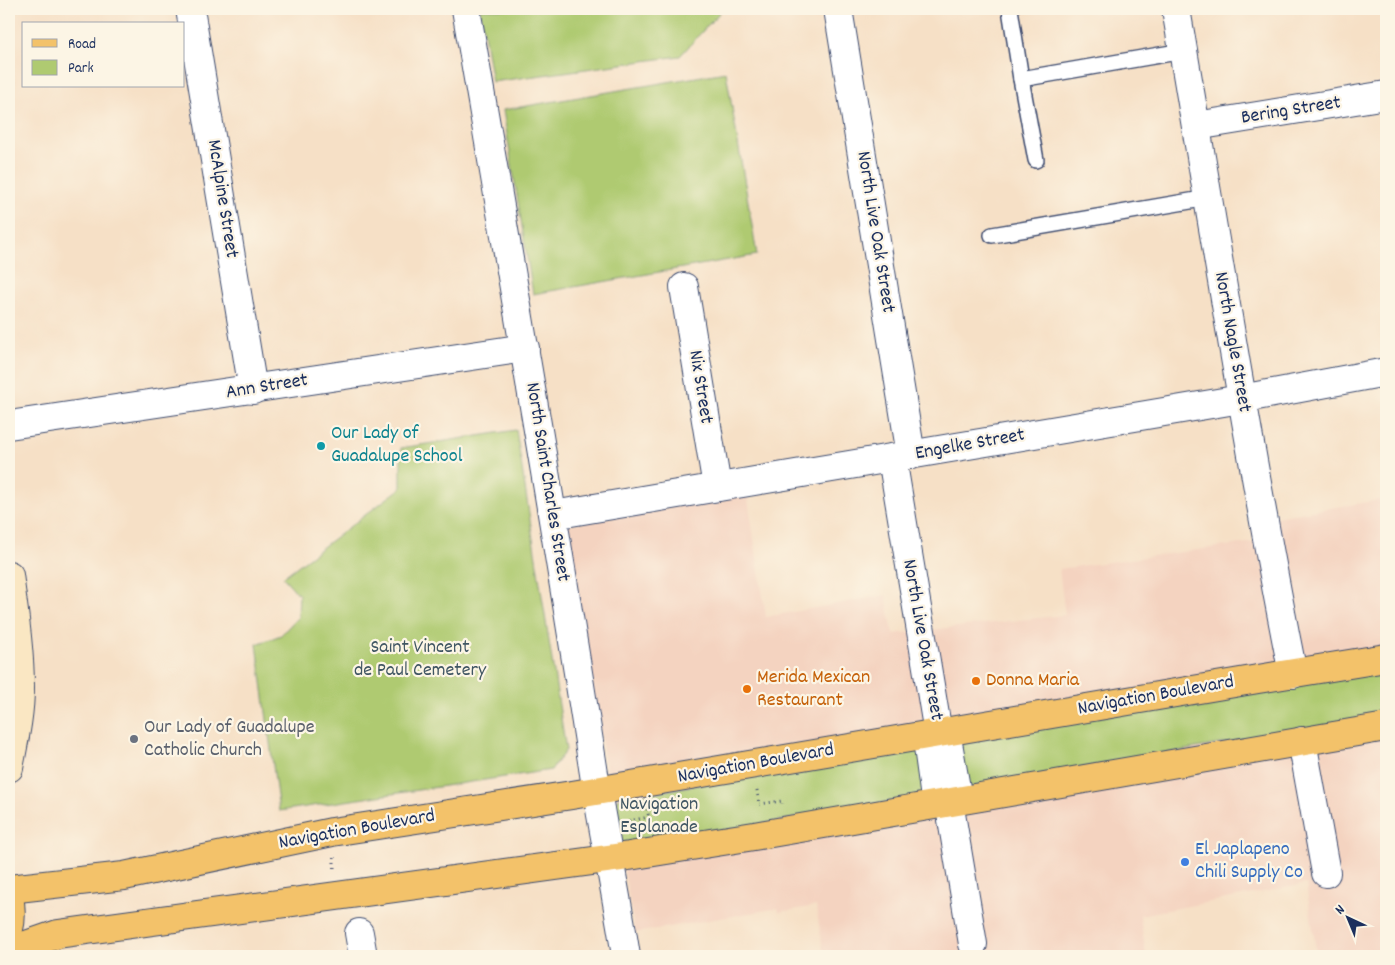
<svg xmlns="http://www.w3.org/2000/svg" width="1395" height="965" font-family="Dekko,sans-serif">
  <style>
    .built { fill: #f4d3c0 }
    .green { fill: #afca71; stroke: #657c68 }
    .lines { fill: none; stroke-linecap: round; stroke-linejoin: round }
    .lane-casing { stroke: #3c4a6e; stroke-width: 18 }
    .street-casing { stroke: #3c4a6e; stroke-width: 30 }
    .secondary-casing { stroke: #3c4a6e; stroke-width: 30 }
    .primary-casing { stroke: #3c4a6e; stroke-width: 30 }
    .path { stroke: #3c4a6e; stroke-width: 3; stroke-dasharray: 1 4; stroke-linecap: butt }
    .lane { stroke: #fff; stroke-width: 15 }
    .street { stroke: #fff; stroke-width: 28 }
    .secondary { stroke: #fae7c3; stroke-width: 28 }
    .primary { stroke: #f3c26a; stroke-width: 28 }
    .culture-dot { fill: #0f9aa8; stroke: #fcf5e5; stroke-width: 2 }
    .food-dot { fill: #e8710a; stroke: #fcf5e5; stroke-width: 2 }
    .worship-dot { fill: #6b7280; stroke: #fcf5e5; stroke-width: 2 }
    .shop-dot { fill: #3f7fe0; stroke: #fcf5e5; stroke-width: 2 }
    .labels { text-anchor: middle; dominant-baseline: central; stroke-width: 4.5; stroke-linejoin: round; paint-order: stroke }
    .street-label { font-size: 20px; fill: #1b2f5e; stroke: #fcf5e5 }
    .culture-label { font-size: 20px; fill: #0d838f; stroke: #fcf5e5; text-anchor: start }
    .park-label { font-size: 20px; fill: #405663; stroke: #fcf5e5 }
    .food-label { font-size: 20px; fill: #c56008; stroke: #fcf5e5; text-anchor: start }
    .worship-label { font-size: 20px; fill: #5b616d; stroke: #fcf5e5; text-anchor: start }
    .shop-label { font-size: 20px; fill: #366cbe; stroke: #fcf5e5; text-anchor: start }
  </style>
  <rect width="100%" height="100%" fill="#fcf5e5"/>
  <filter id="ink" filterUnits="userSpaceOnUse"><feTurbulence type="fractalNoise" baseFrequency=".02" numOctaves="2"/><feDisplacementMap in="SourceGraphic" scale="10" xChannelSelector="R" yChannelSelector="G"/><feConvolveMatrix kernelMatrix="1 2 1 2 8 2 1 2 1" color-interpolation-filters="sRGB"/></filter>
  <filter id="wash" filterUnits="userSpaceOnUse"><feTurbulence type="fractalNoise" baseFrequency=".0096" numOctaves="4" result="noise"/><feDisplacementMap in="SourceGraphic" scale="20" xChannelSelector="R" yChannelSelector="G"/><feGaussianBlur stdDeviation="1.12" result="paint"/><feColorMatrix in="noise" values="0 0 0 0 0 0 0 0 0 0 0 0 0 0 0 0 0 1.4 0 .05"/><feComposite in="paint" operator="in"/></filter>
  <g filter="url(#wash)">
    <rect width="100%" height="100%" fill="#f6e0c6"/>
    <polygon class="built" points="747,493 766,617 886,595 893,634 1065,615 1059,569 1255,542 1251,521 1386,499 1386,956 1317,956 1306,884 1140,915 1146,956 824,956 816,906 779,912 778,908 635,933 564,526"/>
    <g class="green">
      <polygon points="480,9 720,9 720,12 680,56 492,82"/>
      <polygon points="726,72 757,255 533,294 503,110"/>
      <polygon points="516,430 566,750 551,770 279,811 257,644 281,635 298,617 299,595 283,577 401,488 401,448"/>
      <polygon points="1386,667 1386,715 623,848 616,799"/>
    </g>
  </g>
  <g filter="url(#ink)">
    <g class="lines">
      <defs>
        <g id="lane">
          <polyline points="1010,9 1021,79"/>
          <polyline points="1036,160 1021,79 1183,51"/>
          <polyline points="992,235 1208,198"/>
        </g>
        <g id="street">
          <polyline points="190,9 253,390"/>
          <path d="M 466,9 C 509,259 553,510 592,761 C 602,827 616,891 626,956"/>
          <polyline points="838,9 911,455"/>
          <path d="M 1176,9 C 1214,231 1249,453 1293,674"/>
          <polyline points="1196,126 1386,95"/>
          <polyline points="684,287 717,487"/>
          <polyline points="9,425 525,348"/>
          <polyline points="892,458 938,733 948,743 956,788 949,802 973,944"/>
          <polyline points="553,515 1241,399 1386,372"/>
          <polyline points="938,733 928,747 934,791 949,802"/>
          <polyline points="1302,741 1326,873"/>
          <polyline points="359,933 363,956"/>
        </g>
        <path id="secondary" d="M 9,575 C 14,612 20,650 20,688 C 20,715 14,741 9,768"/>
        <g id="primary">
          <polyline points="9,889 124,876 332,832 572,795 1258,679 1386,658"/>
          <path d="M 9,896 C 11,907 12,918 9,929"/>
          <polyline points="9,951 58,934 629,856 754,836 1386,727"/>
        </g>
      </defs>
      <use href="#lane" class="lane-casing"/>
      <use href="#street" class="street-casing"/>
      <use href="#secondary" class="secondary-casing"/>
      <use href="#primary" class="primary-casing"/>
      <g class="path">
        <polyline points="757,790 759,804 782,801 782,804"/>
        <polyline points="647,809 651,827"/>
        <polyline points="629,821 649,817"/>
        <polyline points="334,857 334,871"/>
      </g>
      <use href="#lane" class="lane"/>
      <use href="#street" class="street"/>
      <use href="#secondary" class="secondary"/>
      <use href="#primary" class="primary"/>
    </g>
  </g>
  <circle class="culture-dot" cx="321" cy="446" r="5"/>
  <g class="food-dot">
    <circle cx="976" cy="681" r="5"/>
    <circle cx="747" cy="689" r="5"/>
  </g>
  <circle class="worship-dot" cx="134" cy="739" r="5"/>
  <circle class="shop-dot" cx="1185" cy="862" r="5"/>
  <g class="labels">
    <g class="street-label">
      <text transform="translate(1291 111) rotate(-9)">Bering Street</text>
      <text transform="translate(222 199) rotate(81)">McAlpine Street</text>
      <text transform="translate(875 232) rotate(81)">North Live Oak Street</text>
      <text transform="translate(1232 342) rotate(80)">North Nagle Street</text>
      <text transform="translate(267 387) rotate(-9)">Ann Street</text>
      <text transform="translate(700 387) rotate(81)">Nix Street</text>
      <text transform="translate(970 445) rotate(-10)">Engelke Street</text>
      <text transform="translate(547 482) rotate(81)">North Saint Charles Street</text>
      <text transform="translate(922 640) rotate(80)">North Live Oak Street</text>
      <text transform="translate(1156 696) rotate(-10)">Navigation Boulevard</text>
      <text transform="translate(756 764) rotate(-10)">Navigation Boulevard</text>
      <text transform="translate(357 830) rotate(-10)">Navigation Boulevard</text>
    </g>
    <g class="culture-label">
      <text x="331" y="434">Our Lady of<tspan x="331" dy="23">Guadalupe School</tspan></text>
    </g>
    <g class="park-label">
      <text x="420" y="648">Saint Vincent<tspan x="420" dy="23">de Paul Cemetery</tspan></text>
      <text x="659" y="805">Navigation<tspan x="659" dy="23">Esplanade</tspan></text>
    </g>
    <g class="food-label">
      <text x="757" y="678">Merida Mexican<tspan x="757" dy="23">Restaurant</tspan></text>
      <text x="986" y="681">Donna Maria</text>
    </g>
    <g class="worship-label">
      <text x="144" y="728">Our Lady of Guadalupe<tspan x="144" dy="23">Catholic Church</tspan></text>
    </g>
    <g class="shop-label">
      <text x="1195" y="850">El Japlapeno<tspan x="1195" dy="23">Chili Supply Co</tspan></text>
    </g>
  </g>
  <rect width="1395" height="965" fill="none" stroke="#fcf5e5" stroke-width="30"/>
  <rect x="22" y="22" width="162" height="65" fill="#fcf5e5" stroke="#a2a6af"/>
  <rect x="32" y="39" width="25" height="8" fill="#f3c26a" stroke="#a2a6af"/>
  <text x="68" y="48" font-size="15" fill="#1b2f5e">Road</text>
  <rect x="32" y="60" width="25" height="15" fill="#afca71" stroke="#a2a6af"/>
  <text x="68" y="72" font-size="15" fill="#1b2f5e">Park</text>
  <g transform="translate(1348 918) rotate(316)" stroke="#fcf5e5" stroke-width="4" paint-order="stroke">
  <path d="M0-4L9 19L0 12L-9 19Z" fill="#1b2f5e"/>
  <text y="-8" font-size="14" font-weight="bold" text-anchor="middle" fill="#1b2f5e">N</text>
  </g>
</svg>
